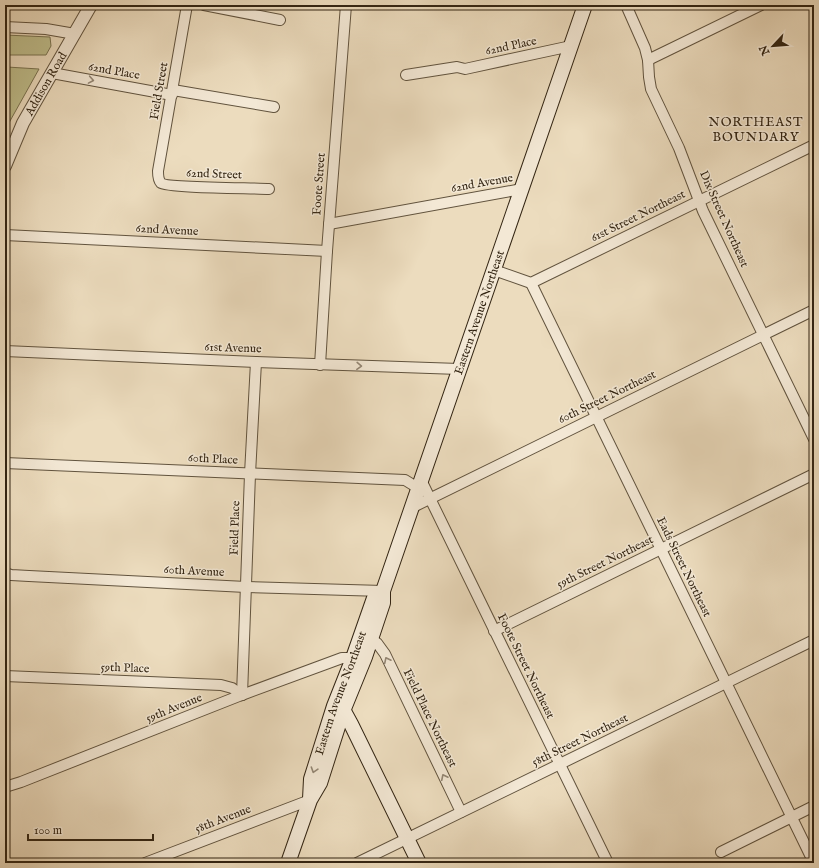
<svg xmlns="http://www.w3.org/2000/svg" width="819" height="868" font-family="'IM FELL English',serif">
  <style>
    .green { fill: #bfbe8c; stroke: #797250 }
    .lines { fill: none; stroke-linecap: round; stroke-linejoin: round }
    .minor-casing { stroke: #61533e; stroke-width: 12 }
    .tertiary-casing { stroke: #61533e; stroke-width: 14 }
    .secondary-casing { stroke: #332513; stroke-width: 16 }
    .minor { stroke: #f3e8d5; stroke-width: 10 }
    .tertiary { stroke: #f3e8d5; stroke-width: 12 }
    .secondary { stroke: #f3e8d5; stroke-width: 14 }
    .oneway { stroke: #938674 }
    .labels { text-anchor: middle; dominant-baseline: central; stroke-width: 3; stroke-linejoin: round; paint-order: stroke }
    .street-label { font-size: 12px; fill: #332513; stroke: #f3e8d5 }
    .neighbourhood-label { font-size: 13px; letter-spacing: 1px; fill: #332513; stroke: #f3e8d5 }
  </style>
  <rect width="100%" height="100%" fill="#ecdcbe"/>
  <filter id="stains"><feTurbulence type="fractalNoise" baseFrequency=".005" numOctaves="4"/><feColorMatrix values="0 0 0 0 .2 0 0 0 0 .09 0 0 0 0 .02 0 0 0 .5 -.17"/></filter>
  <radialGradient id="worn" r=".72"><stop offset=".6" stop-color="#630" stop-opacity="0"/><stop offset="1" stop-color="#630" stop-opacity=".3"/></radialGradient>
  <g class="green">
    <polygon points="5,35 50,37 51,46 46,55 5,55"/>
    <polygon points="7,67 39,69 10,121 5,132 5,68"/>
  </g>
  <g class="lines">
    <defs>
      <g id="minor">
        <path d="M 187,5 L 158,171 C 158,175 158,180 161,183 C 167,188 255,188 269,189"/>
        <polyline points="204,5 280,20"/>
        <polyline points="626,5 645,48 648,60 649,77 651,89 679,148 703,211 814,439"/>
        <polyline points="5,27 46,29 75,34"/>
        <polyline points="648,60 761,5"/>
        <polyline points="52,73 172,95"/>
        <polyline points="406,75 457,67 465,69 571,46"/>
        <polyline points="173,90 274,107"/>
        <polyline points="329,224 522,189"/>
        <polyline points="5,235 327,251"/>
        <polyline points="494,270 531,283 814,145"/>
        <polyline points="531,283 814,863"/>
        <polyline points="5,351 256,362 459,369"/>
        <polyline points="320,365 327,251 346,5"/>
        <polyline points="5,463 405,480 418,488"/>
        <polyline points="421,480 608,863"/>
        <polyline points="411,508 814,310"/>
        <polyline points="5,573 11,575 29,576 246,587 383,591"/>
        <polyline points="494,631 814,474"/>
        <polyline points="371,640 377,643 385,654 461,812"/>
        <polyline points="5,676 221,685 232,688 242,695"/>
        <polyline points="242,695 250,474 256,362"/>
        <polyline points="5,787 21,782 239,696 342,658 353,658"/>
        <polyline points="721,852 814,806"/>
        <polyline points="145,863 310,800"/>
        <polyline points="357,863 814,640"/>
      </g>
      <g id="tertiary">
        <path id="s1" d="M 5,166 L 23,123 L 91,5"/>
      </g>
      <g id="secondary">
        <polyline points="338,708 345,713 351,724 419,863"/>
        <path id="s2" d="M 310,799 L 311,779 L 334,706 L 353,658 L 374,598 L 383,591"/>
        <path id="s3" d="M 288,863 L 310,800 L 320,783 L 343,711 L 365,657 L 383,603 L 383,591 L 585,5"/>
      </g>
    </defs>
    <use href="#minor" class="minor-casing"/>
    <use href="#tertiary" class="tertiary-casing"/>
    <use href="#secondary" class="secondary-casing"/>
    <use href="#minor" class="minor"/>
    <use href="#tertiary" class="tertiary"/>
    <use href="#secondary" class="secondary"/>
  </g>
  <defs><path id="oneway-chevron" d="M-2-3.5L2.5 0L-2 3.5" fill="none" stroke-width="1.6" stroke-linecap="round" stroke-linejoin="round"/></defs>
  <g class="oneway">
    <use href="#oneway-chevron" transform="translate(91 80) rotate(10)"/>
    <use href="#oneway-chevron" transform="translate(359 366) rotate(2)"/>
    <use href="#oneway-chevron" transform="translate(387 660) rotate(-116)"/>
    <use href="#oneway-chevron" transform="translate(314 770) rotate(108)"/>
    <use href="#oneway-chevron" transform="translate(444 777) rotate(-116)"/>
  </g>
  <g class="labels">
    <g class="street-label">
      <text transform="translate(511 46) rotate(-12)">62nd Place</text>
      <text transform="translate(114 71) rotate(10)">62nd Place</text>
      <text stroke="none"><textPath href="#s1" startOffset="92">Addison Road</textPath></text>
      <text transform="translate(159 91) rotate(-80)">Field Street</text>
      <text transform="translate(214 174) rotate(2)">62nd Street</text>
      <text transform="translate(482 183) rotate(-10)">62nd Avenue</text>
      <text transform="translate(319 184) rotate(-86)">Foote Street</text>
      <text transform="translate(638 216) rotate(-26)">61st Street Northeast</text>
      <text transform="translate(724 219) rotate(66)">Dix Street Northeast</text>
      <text transform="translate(167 230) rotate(3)">62nd Avenue</text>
      <text stroke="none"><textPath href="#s3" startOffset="584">Eastern Avenue Northeast</textPath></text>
      <text transform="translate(233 348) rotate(2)">61st Avenue</text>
      <text transform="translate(607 397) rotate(-26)">60th Street Northeast</text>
      <text transform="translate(213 459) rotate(3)">60th Place</text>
      <text transform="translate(235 528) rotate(-88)">Field Place</text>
      <text transform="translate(605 562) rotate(-26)">59th Street Northeast</text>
      <text transform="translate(684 567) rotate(64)">Eads Street Northeast</text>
      <text transform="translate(194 571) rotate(3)">60th Avenue</text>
      <text transform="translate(526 666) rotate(64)">Foote Street Northeast</text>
      <text transform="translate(125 668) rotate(2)">59th Place</text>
      <text stroke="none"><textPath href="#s2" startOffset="111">Eastern Avenue Northeast</textPath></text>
      <text transform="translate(174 708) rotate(-22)">59th Avenue</text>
      <text transform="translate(430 718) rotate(64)">Field Place Northeast</text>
      <text transform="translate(580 740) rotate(-26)">58th Street Northeast</text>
      <text transform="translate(223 819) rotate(-21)">58th Avenue</text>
    </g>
    <g class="neighbourhood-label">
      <text x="756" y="122">NORTHEAST<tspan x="756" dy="15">BOUNDARY</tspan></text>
    </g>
  </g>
  <rect width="819" height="868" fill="none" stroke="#ecdcbe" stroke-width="20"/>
  <rect x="6" y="6" width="807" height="856" fill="none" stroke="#332513" stroke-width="2"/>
  <rect x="10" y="10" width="799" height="848" fill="none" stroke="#332513"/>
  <g transform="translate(773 46) rotate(244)" stroke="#f3e8d5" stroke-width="3" paint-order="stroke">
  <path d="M0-3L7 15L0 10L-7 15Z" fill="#332513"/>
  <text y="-6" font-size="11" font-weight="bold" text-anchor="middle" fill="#332513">N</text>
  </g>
  <path d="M28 834v6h125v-6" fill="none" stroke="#332513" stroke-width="2"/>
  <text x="34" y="834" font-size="12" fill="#332513" stroke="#f3e8d5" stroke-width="3" paint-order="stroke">100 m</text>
  <rect width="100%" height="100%" filter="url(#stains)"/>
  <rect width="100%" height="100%" fill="url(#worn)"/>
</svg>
